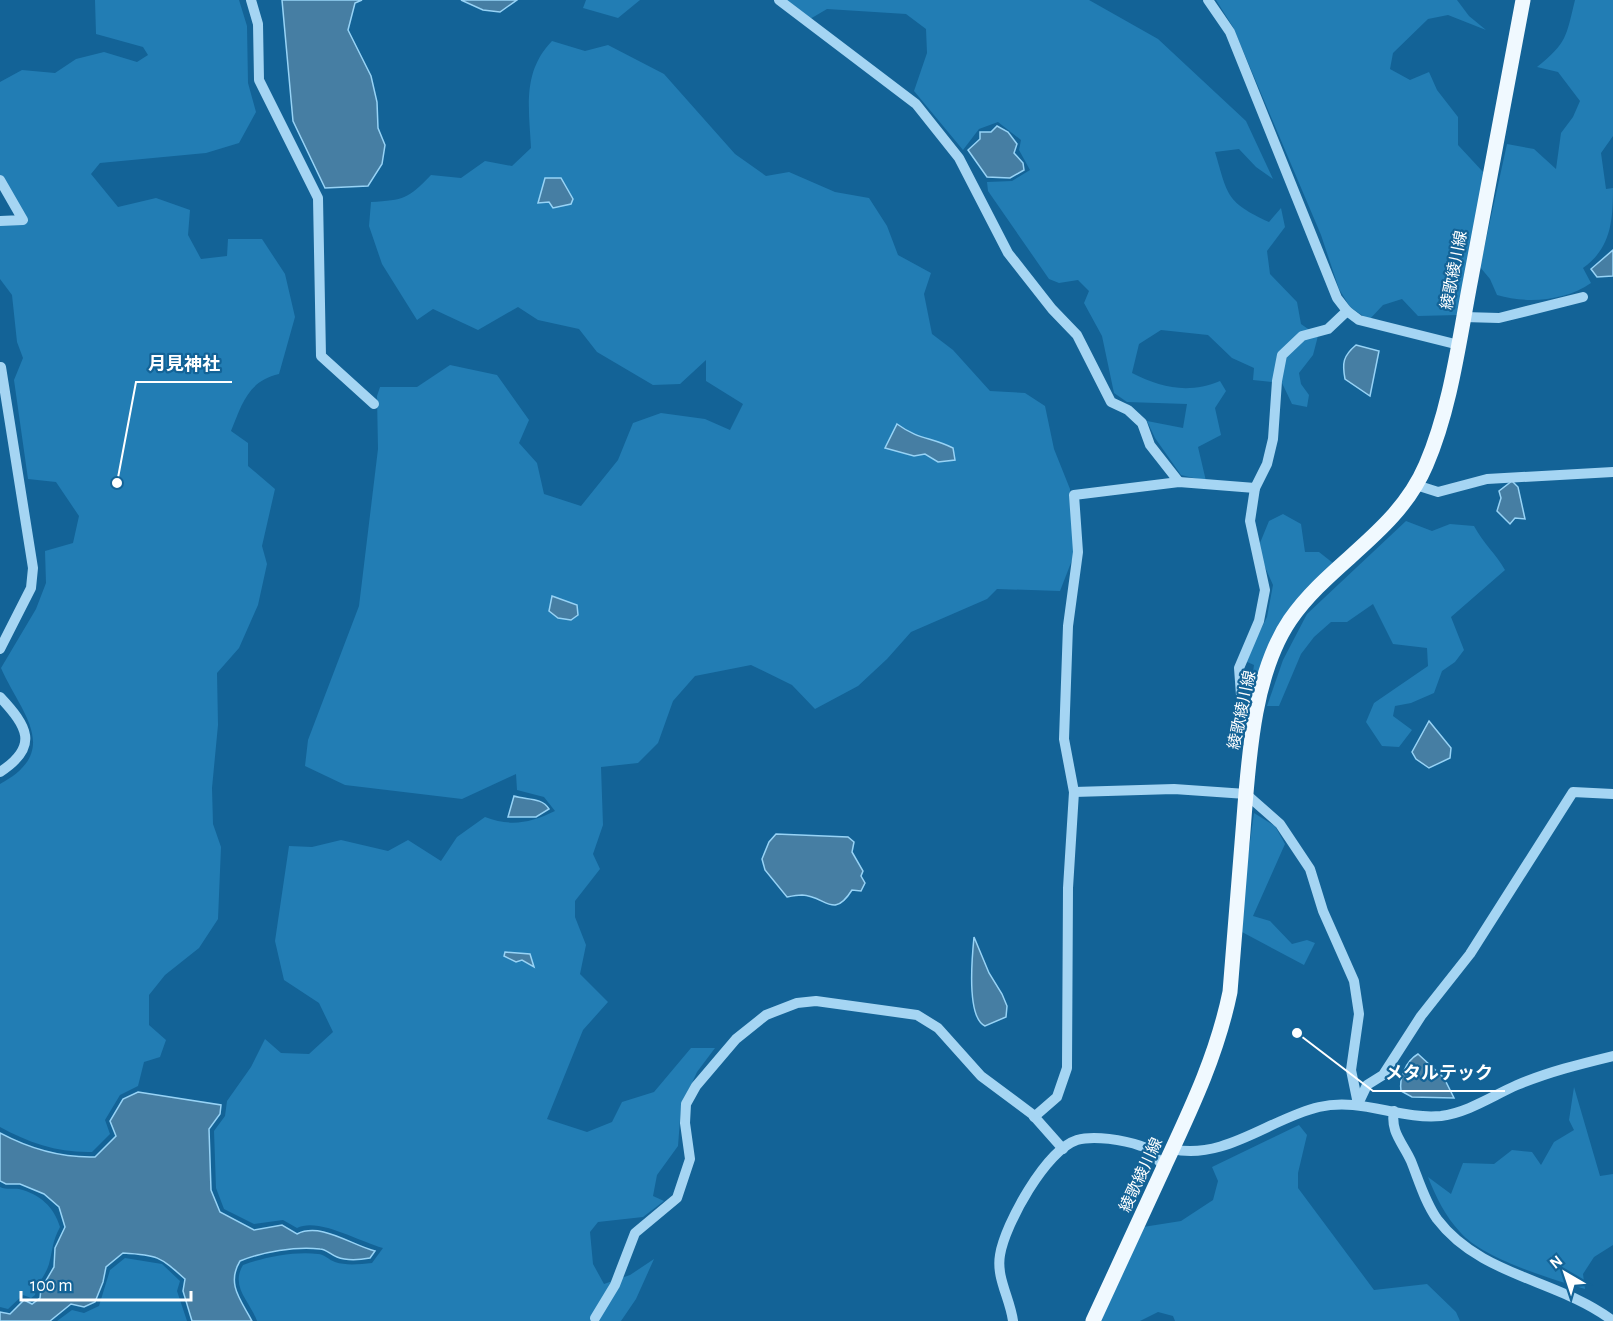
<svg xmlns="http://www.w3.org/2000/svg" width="1613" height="1321" font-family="'Alegreya Sans','Noto Sans JP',sans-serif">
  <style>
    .green { fill: #227db4 }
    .water { fill: #467ea3; stroke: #97d3f6; stroke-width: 1.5 }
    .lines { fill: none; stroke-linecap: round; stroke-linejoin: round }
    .minor { stroke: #a5d5f3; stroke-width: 10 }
    .major { stroke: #f0f9ff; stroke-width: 15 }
    .labels { text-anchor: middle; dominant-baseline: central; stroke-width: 4.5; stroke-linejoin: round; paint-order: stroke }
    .street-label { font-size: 16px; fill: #fff; stroke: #136397 }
    .leader { fill: none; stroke: #fff; stroke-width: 2 }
    .callout-dot { fill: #fff; stroke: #136397; stroke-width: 2 }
    .callout-label { font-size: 18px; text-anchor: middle; font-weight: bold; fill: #fff; stroke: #136397; stroke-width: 4.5; stroke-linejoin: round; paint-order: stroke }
  </style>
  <rect width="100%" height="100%" fill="#136397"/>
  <g class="green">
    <path d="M 95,0 L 239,0 L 247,26 L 248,83 L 256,112 L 239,143 L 206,153 L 100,163 L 91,174 L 118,207 L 156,198 L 190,210 L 188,235 L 201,259 L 227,256 L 228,239 L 262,239 L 285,274 L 295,317 L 279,374 C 248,381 242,404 231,431 L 248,443 L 248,466 L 275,489 L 262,546 L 267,564 L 258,605 L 239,648 L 217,673 L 218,725 L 212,788 L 213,824 L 221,847 L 218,919 L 199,948 L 165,975 L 149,995 L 149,1025 L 166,1040 L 160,1057 L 144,1062 L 138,1086 L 120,1095 L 105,1120 L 110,1134 L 92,1152 C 59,1153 29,1143 0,1127 L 0,784 C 63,750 20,712 1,668 L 36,609 L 46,583 L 45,551 L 73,543 L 79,516 L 56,482 L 28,479 L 14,380 L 23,358 L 17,342 L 12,295 L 0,279 L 0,221 L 16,218 L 0,184 L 0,82 L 22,70 L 55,73 L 76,59 L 104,52 L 137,62 L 148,55 L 143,47 L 96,34 Z"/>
    <polygon points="586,0 640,0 618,18 583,8"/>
    <path d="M 786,0 L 1089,0 L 1158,39 L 1246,121 L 1273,179 L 1256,167 L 1239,149 L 1215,152 C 1228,196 1226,202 1269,222 L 1281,208 L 1285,227 L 1267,251 L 1270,274 L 1297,302 L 1301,324 L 1318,336 L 1313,355 L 1299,373 L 1301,384 L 1309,395 L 1307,407 L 1292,404 L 1282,383 L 1253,380 L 1254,368 L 1232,358 L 1208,335 L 1161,330 L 1139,344 L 1132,373 C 1161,388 1189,394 1220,381 L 1226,391 L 1215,408 L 1221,435 L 1198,447 L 1206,481 L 1181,475 L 1155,438 L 1147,421 L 1183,428 L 1187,404 L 1127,402 L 1114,393 L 1102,336 L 1084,303 L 1089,291 L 1078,280 L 1059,283 L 1049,279 L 988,191 L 987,182 L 1012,181 L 1030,170 L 1019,150 L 1021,140 L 998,122 L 979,129 L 963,150 L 914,91 L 927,53 L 926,29 L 906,14 L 827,9 L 810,19 Z"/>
    <polygon points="1216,0 1457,0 1469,16 1486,30 1448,15 1428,19 1393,53 1390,69 1410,80 1429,72 1437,90 1458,117 1458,145 1484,173 1458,315 1418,316 1402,299 1383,305 1369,320 1350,307 1339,289 1321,235 1233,27"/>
    <path d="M 1575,0 L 1613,0 L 1613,136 L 1601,153 L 1606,189 L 1613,188 C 1613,221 1611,248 1583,268 L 1591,283 C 1566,301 1526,304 1497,295 L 1490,279 L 1480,267 L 1507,144 L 1534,149 L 1556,169 L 1561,133 L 1573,117 L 1580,101 L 1558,72 L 1537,67 C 1567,43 1566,37 1575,0 Z"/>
    <path d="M 552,41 L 585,51 L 608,45 L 664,74 L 735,154 L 766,176 L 789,172 L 835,192 L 869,198 L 887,226 L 898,255 L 931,273 L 924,294 L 932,334 L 953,350 L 990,391 L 1025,393 L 1045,406 L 1054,449 L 1070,489 L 1074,555 L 1060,591 L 997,589 L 987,599 L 911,632 L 887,659 L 858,686 L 815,709 L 792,685 L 751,665 L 695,676 L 673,701 L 658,743 L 638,763 L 601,767 L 603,825 L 593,854 L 600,869 L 575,901 L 575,917 L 586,945 L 580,974 L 608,1002 L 583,1030 L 547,1119 L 587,1132 L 612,1122 L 622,1102 L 654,1092 L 691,1048 L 715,1048 L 697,1072 L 681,1107 L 678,1146 L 657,1175 L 653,1196 L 664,1201 L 643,1217 L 598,1222 L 590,1232 L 593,1264 L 604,1284 L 630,1275 L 654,1259 L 636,1299 L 621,1321 L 257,1321 C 250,1301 230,1287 243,1265 C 264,1257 296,1251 318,1254 C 324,1254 329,1260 335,1262 C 347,1266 360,1264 372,1263 L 383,1248 C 360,1242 318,1217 297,1228 L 283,1220 L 254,1224 L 224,1209 L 216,1188 L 214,1131 L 225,1116 L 227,1101 L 251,1067 L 265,1039 L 281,1053 L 309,1054 L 333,1032 L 319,1003 L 284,980 L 275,941 L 289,846 L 312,847 L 341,840 L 388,851 L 408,840 L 441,861 L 457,837 L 485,817 C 511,827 530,823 555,811 L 544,797 L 517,790 L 516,774 L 462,799 L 345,785 L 305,766 L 308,740 L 359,606 L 378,449 L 377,396 L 380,387 L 417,387 L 450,365 L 497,375 L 529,420 L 519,443 L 537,463 L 544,494 L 581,506 L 618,460 L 633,423 L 661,413 L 705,419 L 730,430 L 743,404 L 706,381 L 706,360 L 680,384 L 653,385 L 597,352 L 579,329 L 538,320 L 518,307 L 478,330 L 433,309 L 417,320 L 382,264 L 369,226 L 371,202 C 404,200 408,199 431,175 L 461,178 L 485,161 L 512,166 L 531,148 C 529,108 522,72 552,41 Z"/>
    <polygon points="1283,514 1301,524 1305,552 1319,552 1333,563 1314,583 1251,703 1245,685 1252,679 1254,665 1245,661 1267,617 1273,585 1261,558 1260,543 1269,521"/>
    <path d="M 1406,521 L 1432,531 L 1450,524 L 1474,526 C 1483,543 1496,554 1505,570 L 1451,617 L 1464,650 L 1455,662 L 1442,671 L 1434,693 L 1411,703 L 1395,706 L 1393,716 L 1412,730 L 1399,747 L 1382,746 L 1366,722 L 1374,703 L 1428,666 L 1427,648 L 1393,644 L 1373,604 L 1347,622 L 1331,622 L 1314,637 L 1301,654 L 1279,706 L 1267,706 L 1283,660 L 1307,614 Z"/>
    <polygon points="1254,813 1275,826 1285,844 1253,916 1270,921 1292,944 1307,940 1315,943 1304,965 1242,932 1245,878"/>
    <path d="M 1574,1087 L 1600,1176 L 1613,1174 L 1613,1245 L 1594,1257 L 1583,1274 L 1585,1289 C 1552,1279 1483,1259 1460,1232 C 1445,1216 1436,1197 1428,1177 L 1451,1194 L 1463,1163 L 1494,1164 L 1512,1150 L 1532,1152 L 1541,1165 L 1554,1142 L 1574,1130 L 1569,1120 Z"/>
    <polygon points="1299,1125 1307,1135 1298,1173 1298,1188 1374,1290 1427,1284 1456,1312 1460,1321 1175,1321 1173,1316 1158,1312 1140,1321 1101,1321 1143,1227 1181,1221 1213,1200 1218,1181 1212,1167"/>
    <path d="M 0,1187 C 7,1190 12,1188 19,1189 C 40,1194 54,1207 60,1227 C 52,1242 53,1249 49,1264 C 46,1275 37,1283 35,1295 L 31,1298 L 23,1295 L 8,1309 L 0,1307 Z"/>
    <polygon points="125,1258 162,1264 180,1281 177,1291 187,1321 57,1321 72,1310 84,1313 99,1306 110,1270"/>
  </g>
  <g class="water">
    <polygon points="282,0 362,0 355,3 348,30 371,76 377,102 378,128 385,145 382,164 368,186 325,188 293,121"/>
    <polygon points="461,0 517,0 500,12 483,10"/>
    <polygon points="997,126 1008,132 1017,144 1014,153 1023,163 1024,170 1010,178 987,177 968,150 980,139 980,132 991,132"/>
    <polygon points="545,178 561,178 573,199 571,204 553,208 549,202 538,203"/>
    <polygon points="1613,250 1613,276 1597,277 1591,269"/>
    <path d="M 1356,345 L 1379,351 L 1370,396 L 1345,379 C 1342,363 1343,356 1356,345 Z"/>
    <path d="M 897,424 C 919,440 931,437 953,448 L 955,460 L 938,462 L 925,454 L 914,456 L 885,448 Z"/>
    <polygon points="1512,481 1518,487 1525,519 1515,518 1510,524 1497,511 1501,498 1499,491"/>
    <polygon points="552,596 577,605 578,615 571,620 558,618 549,611"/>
    <polygon points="1429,721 1451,748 1450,758 1429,768 1416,759 1412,752"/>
    <path d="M 514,796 C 526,800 542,797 549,809 L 536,817 L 508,817 Z"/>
    <path d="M 776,834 L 848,837 L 854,842 L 852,852 L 863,871 L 861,876 L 865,883 L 861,891 L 852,890 C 833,920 826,896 802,895 C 797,895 792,896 787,897 L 765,870 L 762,859 L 769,842 Z"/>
    <path d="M 974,937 L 989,973 L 1002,994 L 1007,1006 L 1006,1017 L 985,1026 C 966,1017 972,957 974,937 Z"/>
    <polygon points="505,952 530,954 534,967 522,960 516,962 504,956"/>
    <path d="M 1418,1054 L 1444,1078 L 1454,1098 L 1412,1097 L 1401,1091 C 1399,1078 1406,1061 1418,1054 Z"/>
    <path d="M 138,1092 L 221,1105 L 220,1114 L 209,1129 L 211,1190 L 220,1212 L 254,1230 L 282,1225 L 297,1234 C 321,1222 351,1245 375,1251 L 370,1258 C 359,1260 347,1261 337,1257 C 331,1255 326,1249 320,1249 C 296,1246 262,1252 240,1261 C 226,1284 241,1300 252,1321 L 192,1321 L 183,1291 L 185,1279 C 159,1256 158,1255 123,1253 L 106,1267 L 103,1282 L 95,1302 L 84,1307 L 71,1304 L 50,1321 L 0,1321 L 0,1312 L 10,1314 L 24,1300 L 32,1304 L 40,1298 L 41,1289 L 54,1267 L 55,1248 L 65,1227 L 59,1207 L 44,1194 L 20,1184 L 6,1184 L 0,1181 L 0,1133 C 30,1149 61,1158 95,1157 L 116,1136 L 110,1121 L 123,1099 Z"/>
  </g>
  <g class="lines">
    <g class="minor">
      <polyline points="251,0 258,24 259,80 318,198 321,356 374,404"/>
      <polyline points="779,0 916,104 959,158 1008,253 1052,309 1077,335 1111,402 1128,410 1142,423 1150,445 1179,482"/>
      <polyline points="1208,0 1230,32 1337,298 1347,311 1359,320 1459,345"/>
      <polyline points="0,180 23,220 0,221"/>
      <polyline points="1464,317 1499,318 1583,297"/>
      <polyline points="1416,485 1438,492 1487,479 1613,472"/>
      <polyline points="0,649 31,588 33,568 1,367"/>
      <path d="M 0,697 C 27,726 40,746 0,772"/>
      <polyline points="1255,721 1241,695 1239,668 1259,621 1265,590 1250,521 1255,488 1267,464 1273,439 1277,381 1282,355 1302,336 1328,329 1347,311"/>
      <polyline points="1074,792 1174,789 1246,794 1280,824 1310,869 1323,911 1354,981 1359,1014 1351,1070 1358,1104"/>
      <polyline points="1358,1104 1367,1085 1383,1075 1421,1016 1470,954 1573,792 1613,794"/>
      <path d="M 1394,1111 C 1390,1132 1403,1143 1411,1161 C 1419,1181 1425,1202 1437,1219 C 1481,1277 1558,1279 1613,1321"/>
      <polyline points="1034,1117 1057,1097 1067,1068 1068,888 1074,792 1064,739 1068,626 1078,552 1074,495 1179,482 1255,488"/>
      <path d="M 1172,1149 C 1224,1161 1271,1118 1319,1107 C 1361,1097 1400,1120 1441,1116 C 1469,1112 1492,1096 1517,1085 C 1548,1072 1580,1064 1613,1056"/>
      <polyline points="595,1318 615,1285 635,1233 677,1198 690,1159 685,1123 686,1104 696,1086 736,1039 766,1015 797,1003 816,1001 917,1015 938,1028 981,1076 1032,1114 1063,1149"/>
      <path d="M 1013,1321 C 1010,1298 996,1278 1000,1255 C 1005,1224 1046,1150 1077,1140 C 1094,1135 1124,1140 1141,1146 C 1149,1148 1158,1160 1164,1167"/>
    </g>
    <path class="major" d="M 1093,1321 C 1117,1270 1140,1218 1164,1167 C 1191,1109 1217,1055 1230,992 C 1234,942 1238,893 1242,843 C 1248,774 1250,679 1290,620 C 1329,563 1397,533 1426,465 C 1451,407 1459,340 1471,278 C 1489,186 1506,93 1523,0"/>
  </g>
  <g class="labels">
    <g class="street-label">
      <text transform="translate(1454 270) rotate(-79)">綾歌綾川線</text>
      <text transform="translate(1242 710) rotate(-78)">綾歌綾川線</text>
      <text transform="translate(1141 1175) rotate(-65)">綾歌綾川線</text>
    </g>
  </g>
  <path class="leader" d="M117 483L136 382H232M1297 1033L1373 1091H1505"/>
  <g class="callout-dot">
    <circle cx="117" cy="483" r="6"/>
    <circle cx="1297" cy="1033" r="6"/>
  </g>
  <g class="callout-label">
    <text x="184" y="370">月見神社</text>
    <text x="1439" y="1079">メタルテック</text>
  </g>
  <g transform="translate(1565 1273) rotate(321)" stroke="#136397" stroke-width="4.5" paint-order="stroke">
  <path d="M0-4.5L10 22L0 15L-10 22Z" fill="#ffffff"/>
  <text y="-9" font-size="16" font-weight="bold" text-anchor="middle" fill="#ffffff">N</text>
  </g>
  <path d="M21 1291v9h170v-9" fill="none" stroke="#ffffff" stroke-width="3"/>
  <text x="30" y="1291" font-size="18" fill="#ffffff" stroke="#136397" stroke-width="4.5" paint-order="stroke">100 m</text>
</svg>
